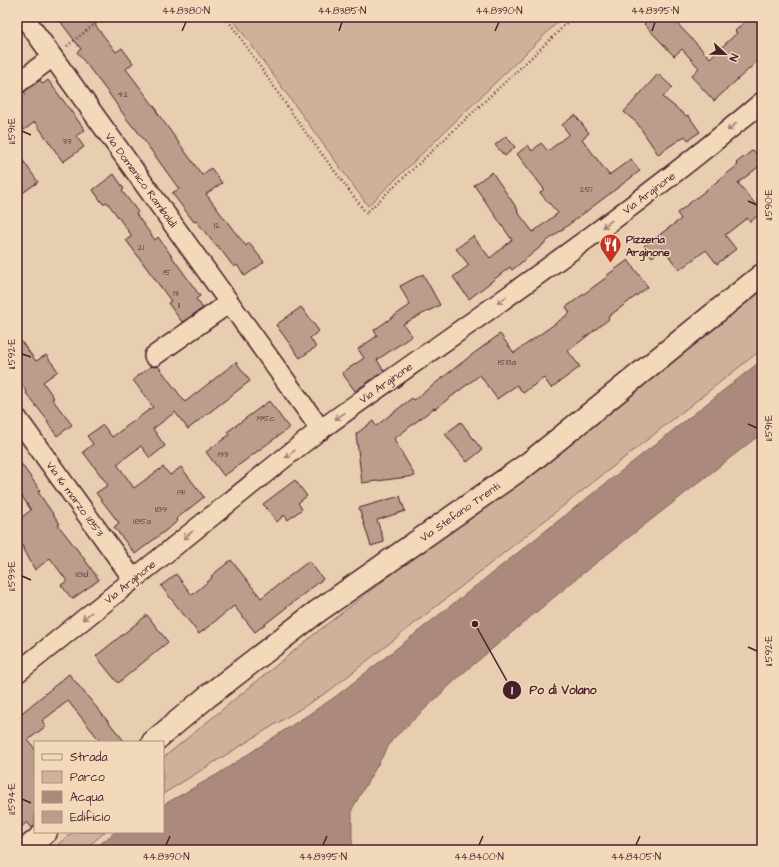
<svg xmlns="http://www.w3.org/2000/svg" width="779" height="867" font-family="'Architects Daughter',sans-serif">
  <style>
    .green { fill: #cdb19a; stroke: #8c6862 }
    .water { fill: #ab8a7d; stroke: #845f5c }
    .building { fill: #bb9d8c; stroke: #4a1f2b }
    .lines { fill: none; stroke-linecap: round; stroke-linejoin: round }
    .minor-casing { stroke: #4a1f2b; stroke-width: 22 }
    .major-casing { stroke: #4a1f2b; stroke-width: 25 }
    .path { stroke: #4a1f2b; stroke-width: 2.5; stroke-dasharray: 1 3; stroke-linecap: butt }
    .minor { stroke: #f1d9b9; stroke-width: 19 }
    .major { stroke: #f1d9b9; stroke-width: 22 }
    .oneway { stroke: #9e7c72 }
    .ticks { fill: none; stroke: #4a1f2b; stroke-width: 1.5 }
    .labels { text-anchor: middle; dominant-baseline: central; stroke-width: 3; stroke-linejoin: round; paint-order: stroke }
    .number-label { font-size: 9px; fill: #663e43 }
    .street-label { font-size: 11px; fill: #4a1f2b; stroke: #f1d9b9 }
    .poi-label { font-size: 11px; font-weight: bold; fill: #4a1f2b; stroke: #f1d9b9; text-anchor: start }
    .leader { fill: none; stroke: #4a1f2b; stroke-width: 1.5 }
    .callout-dot { fill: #4a1f2b; stroke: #f1d9b9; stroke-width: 1.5 }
    .mark-label { font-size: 12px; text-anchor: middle; font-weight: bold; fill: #fff }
    .callout-label { font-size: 12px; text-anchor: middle; font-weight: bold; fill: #4a1f2b; stroke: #f1d9b9; stroke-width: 3; stroke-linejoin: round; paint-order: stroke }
    .neatline { fill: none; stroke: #4a1f2b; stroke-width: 1.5 }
    .ticks-label { font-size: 10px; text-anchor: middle; fill: #4a1f2b }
  </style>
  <rect width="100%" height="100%" fill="#e7ceb1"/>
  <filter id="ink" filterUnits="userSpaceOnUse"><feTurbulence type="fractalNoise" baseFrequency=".025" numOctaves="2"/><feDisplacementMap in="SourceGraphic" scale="8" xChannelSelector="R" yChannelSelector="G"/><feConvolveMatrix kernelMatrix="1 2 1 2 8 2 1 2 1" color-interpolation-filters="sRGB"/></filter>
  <g filter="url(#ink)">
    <g class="green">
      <polygon points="231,17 563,17 368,206"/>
      <polygon points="762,288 762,349 329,691 163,794 163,758 322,628"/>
      <polygon points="73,832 105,832 84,850 51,850"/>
    </g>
    <polygon class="water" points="762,360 762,433 582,574 462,674 392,740 352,809 352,842 354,850 93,850 115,832 163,832 163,805 218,774 335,697"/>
    <g class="building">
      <polygon points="57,17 89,17 116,52 122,48 133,63 126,69 157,110 156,111 202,175 211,168 222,183 206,194 224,218 246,246 249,243 264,262 245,276 237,265 234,267 217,245 216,246 196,221 194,222 172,193 179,189 135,128 134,128 126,118 110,95 77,52 81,49"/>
      <polygon points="651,17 671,17 710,58 737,33 735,31 750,17 762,17 762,57 714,101 691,76 699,68 682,49 674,56 644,24"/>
      <polygon points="658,74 672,87 663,97 686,116 688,115 700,132 688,140 685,136 658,154 637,123 624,112"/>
      <polygon points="40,80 43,84 48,80 85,130 76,136 84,147 63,162 35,122 24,130 17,120 17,101 26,95 24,92"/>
      <polygon points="575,115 589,133 582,139 609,175 631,159 640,171 543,244 543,245 512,270 510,267 469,299 453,277 469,265 456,249 473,236 490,258 512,240 474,185 492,172 518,210 517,211 533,232 558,213 540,193 544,189 517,154 528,145 532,151 541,143 548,151 569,134 562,125"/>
      <polygon points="506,136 515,147 505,156 495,145"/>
      <polygon points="753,150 762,161 762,164 738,183 762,212 750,222 747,218 725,235 736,249 717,264 706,250 679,270 663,248 652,257 644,246 681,219 677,213 738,165 736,163"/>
      <polygon points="17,152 38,182 17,197"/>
      <polygon points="114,174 124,189 122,191 138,212 136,214 155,240 158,237 200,296 196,299 203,308 182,322 168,303 171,301 126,240 132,236 107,202 103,204 93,190"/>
      <polygon points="628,260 648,287 608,317 609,319 568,351 580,367 551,388 544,378 523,393 517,385 497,399 480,375 435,409 434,408 394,439 415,476 362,483 356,434 373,421 376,426 412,398 414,400 469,357 500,334 514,353 570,313 566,307 607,277 606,276"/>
      <polygon points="423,274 440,305 403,324 412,336 377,360 384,371 355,391 342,373 364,358 358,349 377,336 374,330 410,305 400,286"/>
      <polygon points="301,307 319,331 310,338 316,347 300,358 276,325"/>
      <polygon points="17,336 36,361 46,355 58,371 43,382 54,398 52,399 72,425 57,436 47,422 48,421 26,393 27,392 17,379"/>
      <polygon points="236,362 250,381 188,429 175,412 153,429 165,446 150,458 141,446 117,464 134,488 163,467 170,475 181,467 204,497 176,519 178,521 135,554 114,527 119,523 96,493 108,485 83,452 93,444 87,436 103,425 112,437 153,407 133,380 151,366 155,367 158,366 185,402"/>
      <polygon points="269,401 289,428 224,476 206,452 229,435 227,432"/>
      <polygon points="461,422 482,450 467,462 445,434"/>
      <polygon points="17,458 40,490 38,492 60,524 58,525 83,557 99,580 72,599 61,585 67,581 50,558 35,570 17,536 17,521 31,510 17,489"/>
      <polygon points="295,480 307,496 298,503 302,509 288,520 284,515 277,522 263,504"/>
      <polygon points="400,496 405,511 377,520 384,542 371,546 359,508"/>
      <polygon points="231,560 261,598 309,561 323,579 255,632 234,606 199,634 161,586 176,574 192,595 212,578 211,576"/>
      <polygon points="147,615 168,642 118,683 96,656"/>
      <polygon points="69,674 125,742 101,742 68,701 42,721 46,726 28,740 35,749 35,825 32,828 27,822 17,831 17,717"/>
    </g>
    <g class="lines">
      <defs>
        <g id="minor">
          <polyline points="24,17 321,430"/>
          <polyline points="17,84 52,57"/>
          <polyline points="154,356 229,303"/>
          <polyline points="17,418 133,579"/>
          <path d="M 17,673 C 82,621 147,568 212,516 C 249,487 285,456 323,428 C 471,321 623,220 762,102"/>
        </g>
        <g id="major">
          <polyline points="153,742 208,696 314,614 529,463 762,275"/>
          <polyline points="25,850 46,832"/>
        </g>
      </defs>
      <use href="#minor" class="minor-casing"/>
      <use href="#major" class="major-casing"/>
      <g class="path">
        <polyline points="226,17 298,122 366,213 555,35 572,17"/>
        <polyline points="67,46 104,17"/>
      </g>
      <use href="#minor" class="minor"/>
      <use href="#major" class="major"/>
    </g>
    <defs><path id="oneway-shaft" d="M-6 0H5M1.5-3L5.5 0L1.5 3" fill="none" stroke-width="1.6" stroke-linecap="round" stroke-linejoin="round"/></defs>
    <g class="oneway">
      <use href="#oneway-shaft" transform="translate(732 127) rotate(140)"/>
      <use href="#oneway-shaft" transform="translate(607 224) rotate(143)"/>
      <use href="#oneway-shaft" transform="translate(502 300) rotate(144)"/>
      <use href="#oneway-shaft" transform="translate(340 416) rotate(145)"/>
      <use href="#oneway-shaft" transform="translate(290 454) rotate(142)"/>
      <use href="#oneway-shaft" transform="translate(188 535) rotate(141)"/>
      <use href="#oneway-shaft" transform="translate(87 616) rotate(141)"/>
    </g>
  </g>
  <path class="ticks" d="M 182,31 L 186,22M 339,31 L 342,22M 495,31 L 499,22M 652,31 L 655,22M 22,131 L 31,135M 748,201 L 757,205M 22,354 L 31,357M 748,424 L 757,428M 22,576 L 31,580M 748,647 L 757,651M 22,799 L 31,803M 166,845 L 170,836M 323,845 L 327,836M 479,845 L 483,836M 636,845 L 640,836"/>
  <defs>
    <symbol id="restaurant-pin" viewBox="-11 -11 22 30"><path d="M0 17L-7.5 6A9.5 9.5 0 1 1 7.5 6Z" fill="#c8321e" stroke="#f1d9b9"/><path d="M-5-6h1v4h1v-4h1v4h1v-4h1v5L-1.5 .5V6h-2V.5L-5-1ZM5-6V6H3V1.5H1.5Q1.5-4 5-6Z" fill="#fff"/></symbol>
  </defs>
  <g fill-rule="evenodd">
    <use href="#restaurant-pin" x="598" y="232" width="25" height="34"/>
  </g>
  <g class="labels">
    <g class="number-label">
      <text x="123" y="94">42</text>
      <text x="67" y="141">33</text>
      <text x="586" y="189">251</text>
      <text x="217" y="225">12</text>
      <text x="141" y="247">21</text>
      <text x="167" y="272">15</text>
      <text x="176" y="293">13</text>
      <text x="179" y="305">11</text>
      <text x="507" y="362">158a</text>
      <text x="266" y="418">195c</text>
      <text x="223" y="454">193</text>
      <text x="181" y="492">191</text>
      <text x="161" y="509">189</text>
      <text x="142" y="521">185a</text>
      <text x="82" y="574">181d</text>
    </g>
    <g class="street-label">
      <text transform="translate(141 180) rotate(54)">Via Domenico Rambaldi</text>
      <text transform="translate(649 193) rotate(-37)">Via Arginone</text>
      <text transform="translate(386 383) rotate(-35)">Via Arginone</text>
      <text transform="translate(75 499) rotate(54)">Via 16 marzo 1853</text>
      <text transform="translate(460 512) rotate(-35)">Via Stefano Trenti</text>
      <text transform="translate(130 582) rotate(-39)">Via Arginone</text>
    </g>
    <g class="poi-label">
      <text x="626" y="239">Pizzeria<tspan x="626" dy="13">Arginone</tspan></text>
    </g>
  </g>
  <path class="leader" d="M475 624L512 690"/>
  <g class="callout-dot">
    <circle cx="475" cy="624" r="4"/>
    <circle cx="512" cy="690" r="10"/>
  </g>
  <g class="mark-label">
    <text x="512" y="694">1</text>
  </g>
  <g class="callout-label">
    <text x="563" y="694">Po di Volano</text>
  </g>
  <rect width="779" height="867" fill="none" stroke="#f1d9b9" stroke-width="44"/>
  <rect x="34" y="741" width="130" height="92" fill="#f1d9b9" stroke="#ae8f80"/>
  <rect x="42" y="754" width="20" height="6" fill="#f1d9b9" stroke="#ae8f80"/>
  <text x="70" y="761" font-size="12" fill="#4a1f2b">Strada</text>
  <rect x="42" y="771" width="20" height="12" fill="#cdb19a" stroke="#ae8f80"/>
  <text x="70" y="781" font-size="12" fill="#4a1f2b">Parco</text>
  <rect x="42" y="791" width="20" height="12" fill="#ab8a7d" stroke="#ae8f80"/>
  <text x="70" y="801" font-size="12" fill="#4a1f2b">Acqua</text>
  <rect x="42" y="811" width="20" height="12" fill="#bb9d8c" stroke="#ae8f80"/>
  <text x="70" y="821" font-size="12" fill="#4a1f2b">Edificio</text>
  <g transform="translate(725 54) rotate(112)" stroke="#f1d9b9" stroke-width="3" paint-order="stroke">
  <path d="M0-3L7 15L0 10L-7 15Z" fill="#4a1f2b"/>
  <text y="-6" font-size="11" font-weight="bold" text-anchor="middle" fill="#4a1f2b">N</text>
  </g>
  <rect x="22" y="22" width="735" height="823" class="neatline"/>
  <g class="ticks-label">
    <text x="186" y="14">44.8380°N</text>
    <text x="342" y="14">44.8385°N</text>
    <text x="499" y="14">44.8390°N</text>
    <text x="655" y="14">44.8395°N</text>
    <text transform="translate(11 131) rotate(-90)" y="4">11.591°E</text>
    <text transform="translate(768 205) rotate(-90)" y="4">11.590°E</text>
    <text transform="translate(11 354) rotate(-90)" y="4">11.592°E</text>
    <text transform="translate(768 428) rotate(-90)" y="4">11.591°E</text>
    <text transform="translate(11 576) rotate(-90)" y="4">11.593°E</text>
    <text transform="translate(768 651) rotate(-90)" y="4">11.592°E</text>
    <text transform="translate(11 799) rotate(-90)" y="4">11.594°E</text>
    <text x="166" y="860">44.8390°N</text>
    <text x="323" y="860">44.8395°N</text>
    <text x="479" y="860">44.8400°N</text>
    <text x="636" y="860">44.8405°N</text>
  </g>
</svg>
